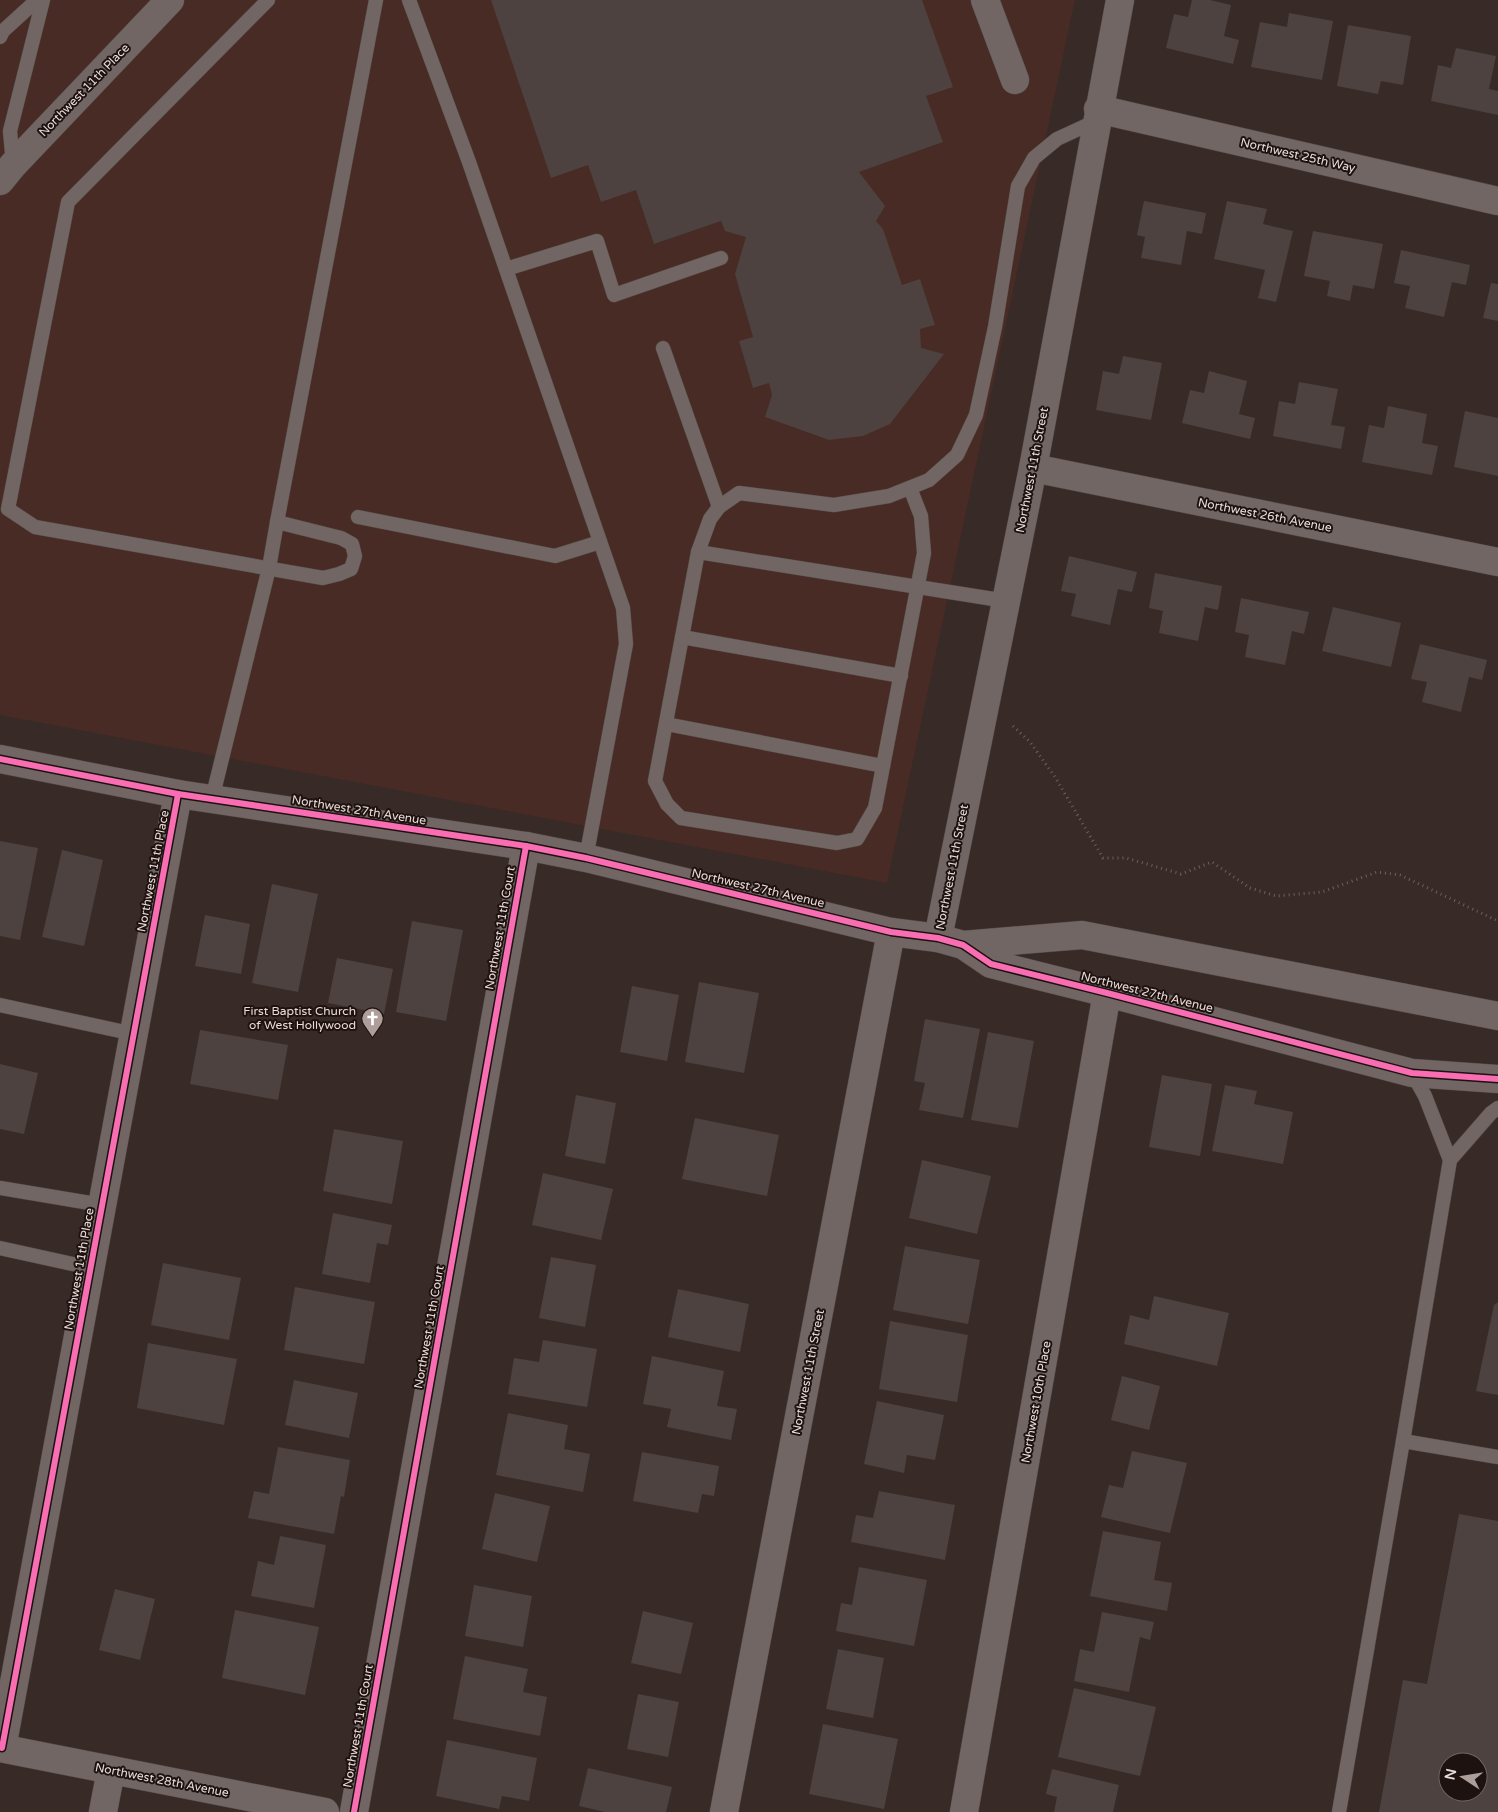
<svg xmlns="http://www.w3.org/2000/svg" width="1498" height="1812" font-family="'Varela Round',sans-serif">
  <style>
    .built { fill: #472b24 }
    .building { fill: #4d423f; fill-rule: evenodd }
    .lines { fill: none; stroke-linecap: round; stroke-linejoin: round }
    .service-casing { stroke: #544845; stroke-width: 15 }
    .minor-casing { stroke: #544845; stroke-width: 29 }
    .tertiary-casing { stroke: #544845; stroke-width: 29 }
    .path { stroke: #6b615f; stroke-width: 3; stroke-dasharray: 1 4; stroke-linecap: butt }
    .service { stroke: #716663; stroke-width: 14 }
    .minor { stroke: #716663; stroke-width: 28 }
    .tertiary { stroke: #716663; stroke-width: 28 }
    .cycleway-casing { stroke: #1d1210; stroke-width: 9 }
    .cycleway { stroke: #f96db3; stroke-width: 6 }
    .labels { text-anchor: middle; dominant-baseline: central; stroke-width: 4; stroke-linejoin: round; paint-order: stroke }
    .street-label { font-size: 12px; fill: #ecdcd8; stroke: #1d1210 }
    .poi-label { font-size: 12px; fill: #ecdcd8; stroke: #1d1210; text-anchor: end }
  </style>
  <rect width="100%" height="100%" fill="#382a27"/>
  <polygon class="built" points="0,0 1075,0 887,883 0,715"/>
  <g class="building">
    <polygon points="491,0 922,0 953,87 926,96 943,142 859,172 885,206 876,221 883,229 902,285 920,279 935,325 920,329 921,348 944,354 890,424 863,436 829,440 765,417 772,395 769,383 753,388 739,341 753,337 735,274 746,237 725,231 721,221 654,244 636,190 601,202 588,165 551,178"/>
    <polygon points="1192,0 1210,0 1231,5 1224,36 1239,40 1233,64 1166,48 1174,14 1188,17"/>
    <polygon points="1289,13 1333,21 1322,80 1251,67 1260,22 1287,27"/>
    <polygon points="1348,25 1411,36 1403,85 1381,81 1378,94 1337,86"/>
    <polygon points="1456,48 1496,56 1489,89 1498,91 1498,115 1431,101 1438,65 1451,68"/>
    <polygon points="1144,201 1206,213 1202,234 1187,231 1181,265 1141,258 1145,237 1137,235"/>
    <polygon points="1227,201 1267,209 1263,224 1293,231 1276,302 1258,298 1265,270 1214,259"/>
    <polygon points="1313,231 1383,244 1374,289 1353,285 1350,301 1327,296 1330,281 1304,276"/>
    <polygon points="1401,250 1470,265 1466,285 1452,282 1444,317 1405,308 1410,286 1394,283"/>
    <polygon points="1491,283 1498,284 1498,321 1483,318"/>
    <polygon points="1123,356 1162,363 1151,420 1096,410 1103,371 1119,374"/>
    <polygon points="1209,371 1247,381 1239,414 1255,418 1250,439 1182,423 1190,390 1204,393"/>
    <polygon points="1299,382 1338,389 1331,425 1345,427 1341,449 1273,436 1279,401 1295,404"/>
    <polygon points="1388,406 1427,414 1422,443 1438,446 1432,475 1362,462 1369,425 1384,428"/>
    <polygon points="1465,411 1498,418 1498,476 1454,467"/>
    <polygon points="1069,556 1137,572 1132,592 1118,589 1110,625 1071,616 1076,594 1061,591"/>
    <polygon points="1155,573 1222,586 1218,610 1205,607 1198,641 1159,633 1163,611 1149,608"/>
    <polygon points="1241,598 1309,612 1304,634 1292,631 1285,665 1245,657 1249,635 1235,632"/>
    <polygon points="1333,607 1401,623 1391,667 1322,651"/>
    <polygon points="1420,644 1487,660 1482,680 1469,677 1461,712 1422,702 1427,682 1411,679"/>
    <polygon points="0,841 38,848 20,940 0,936"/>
    <polygon points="62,850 103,860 84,946 42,937"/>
    <polygon points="272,884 318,894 298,992 252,983"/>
    <polygon points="205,915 250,924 241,974 195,966"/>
    <polygon points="412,921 463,930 446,1021 396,1012"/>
    <polygon points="337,958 393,969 384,1014 328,1003"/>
    <polygon points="699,982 759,993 744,1073 685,1062"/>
    <polygon points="632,986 679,995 667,1061 620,1052"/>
    <polygon points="925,1019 980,1029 963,1118 919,1110 925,1083 914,1081"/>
    <polygon points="200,1030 288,1045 278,1100 190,1084"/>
    <polygon points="988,1032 1034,1041 1018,1128 971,1120"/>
    <polygon points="0,1064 38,1073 24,1134 0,1129"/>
    <polygon points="1162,1075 1212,1084 1200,1156 1149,1147"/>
    <polygon points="1225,1085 1257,1091 1254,1104 1293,1112 1283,1164 1212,1151"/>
    <polygon points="576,1095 616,1103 605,1164 565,1156"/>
    <polygon points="695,1118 779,1135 767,1196 682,1179"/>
    <polygon points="334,1129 403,1141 392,1204 323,1191"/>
    <polygon points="922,1160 991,1176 977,1234 909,1218"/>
    <polygon points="543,1173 613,1189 601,1240 532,1225"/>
    <polygon points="333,1213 392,1225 388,1245 377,1243 370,1283 322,1274"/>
    <polygon points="905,1246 980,1260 968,1324 893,1310"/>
    <polygon points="551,1257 596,1265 585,1327 539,1318"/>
    <polygon points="163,1263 241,1278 229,1340 151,1325"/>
    <polygon points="295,1287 375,1302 364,1364 284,1350"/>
    <polygon points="678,1289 749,1304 740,1352 668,1337"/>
    <polygon points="1154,1296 1229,1313 1217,1366 1124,1344 1130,1315 1149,1320"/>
    <polygon points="1498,1302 1498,1395 1476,1391 1494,1305"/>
    <polygon points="890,1321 968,1335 957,1402 879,1389"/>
    <polygon points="543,1340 597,1349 587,1407 508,1394 514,1358 539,1362"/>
    <polygon points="148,1343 237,1359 224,1425 137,1408"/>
    <polygon points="652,1356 724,1371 717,1406 737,1409 731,1440 667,1427 671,1409 643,1404"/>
    <polygon points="1122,1376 1160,1386 1149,1430 1111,1420"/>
    <polygon points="294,1380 358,1393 349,1438 285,1425"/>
    <polygon points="877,1401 944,1415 935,1460 907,1455 904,1473 864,1464"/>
    <polygon points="508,1413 568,1425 564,1449 590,1454 583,1492 496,1475"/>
    <polygon points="278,1447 350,1460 344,1497 341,1496 334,1534 248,1518 254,1491 269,1494"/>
    <polygon points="1132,1451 1187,1463 1170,1533 1101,1517 1109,1485 1123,1488"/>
    <polygon points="642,1452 719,1466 714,1496 702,1494 698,1513 633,1501"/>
    <polygon points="879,1491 955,1505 945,1560 851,1542 856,1515 873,1518"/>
    <polygon points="495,1493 550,1506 537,1562 482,1549"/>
    <path d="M 1459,1514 L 1498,1521 L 1498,1812 L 1379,1812 L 1403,1680 L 1427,1684 ZM 1448,1762 L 1478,1762 L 1478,1792 L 1448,1792 Z"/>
    <polygon points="1103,1531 1161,1542 1154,1580 1172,1583 1167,1611 1090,1596"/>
    <polygon points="280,1536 326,1545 314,1608 251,1596 258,1561 274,1565"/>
    <polygon points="859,1567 927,1580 914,1646 836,1631 841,1603 852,1605"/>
    <polygon points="474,1585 532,1596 523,1647 465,1636"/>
    <polygon points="115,1589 155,1599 140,1660 99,1650"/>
    <polygon points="235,1610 319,1627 305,1695 222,1678"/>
    <polygon points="643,1611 693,1623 681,1674 631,1663"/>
    <polygon points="1102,1612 1154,1622 1150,1640 1140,1637 1129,1692 1074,1681 1080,1649 1094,1652"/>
    <polygon points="838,1649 884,1658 873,1718 826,1709"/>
    <polygon points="465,1656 528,1669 523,1692 547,1697 540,1736 453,1719"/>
    <polygon points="1074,1688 1156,1707 1140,1776 1058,1757"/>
    <polygon points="638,1694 679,1702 668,1757 627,1749"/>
    <polygon points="823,1724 898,1739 884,1809 809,1794"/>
    <polygon points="447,1740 537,1758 529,1801 502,1796 499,1809 436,1796"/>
    <polygon points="588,1768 672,1787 666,1812 605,1812 579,1806"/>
    <polygon points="1052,1769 1119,1785 1113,1812 1054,1812 1057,1797 1046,1794"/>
  </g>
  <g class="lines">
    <defs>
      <g id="service">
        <polyline points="268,0 68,202 8,509 35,527 323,578 339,574 351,569 355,556 352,544 341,538 277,522"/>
        <polyline points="409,0 469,162 623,608 626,644 586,858"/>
        <polyline points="0,37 3,31 37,0"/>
        <polyline points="13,164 10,131 43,0"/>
        <polyline points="506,269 597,241 614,295 721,258"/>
        <polyline points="663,348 719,507"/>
        <polyline points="910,488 921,516 924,553 875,808 857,839 837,843 681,818 667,804 655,781 698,552 710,519 719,507 739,493 834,505 889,496 929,480 957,455 976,415 995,327 1018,186 1034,158 1057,139 1096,121"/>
        <polyline points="358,517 555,556 600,542"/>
        <polyline points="698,552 1006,601"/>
        <polyline points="682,637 901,676"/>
        <polyline points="666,724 883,766"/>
        <polyline points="212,799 269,568 277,522 376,0"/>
        <polyline points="0,1005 134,1034"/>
        <polyline points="1412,1073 1425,1096 1450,1160 1403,1441 1498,1457"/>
        <polyline points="1450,1160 1491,1113 1498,1108"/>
        <polyline points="0,1188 102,1205"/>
        <polyline points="0,1248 91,1268"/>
        <polyline points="1339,1812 1403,1441"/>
      </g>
      <g id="minor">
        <polyline points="985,0 1015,80"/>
        <polyline points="1098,109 1498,201"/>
        <polyline points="0,181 13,165 170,0"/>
        <polyline points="1033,468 1498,562"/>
        <polyline points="0,1748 325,1812"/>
        <polyline points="2,1748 178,794"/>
        <polyline points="103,1812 111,1770"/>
        <polyline points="354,1812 526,846"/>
        <polyline points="724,1812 891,932"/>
        <polyline points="964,1812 1107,993"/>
      </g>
      <g id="tertiary">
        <polyline points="0,759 178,794 526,846 586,858 891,932 938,938 963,945 991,964 1107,993 1412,1073 1498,1079"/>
        <polyline points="938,938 1033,468 1120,0"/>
        <polyline points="963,945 1082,935 1498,1016"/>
      </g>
    </defs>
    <use href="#service" class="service-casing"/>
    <use href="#minor" class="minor-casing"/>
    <use href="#tertiary" class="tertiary-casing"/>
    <polyline class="path" points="1013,726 1030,742 1055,777 1103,858 1126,858 1181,874 1212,862 1250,888 1276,896 1322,892 1377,872 1400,875 1498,921"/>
    <use href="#service" class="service"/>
    <use href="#minor" class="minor"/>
    <use href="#tertiary" class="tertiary"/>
    <defs>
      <g id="cycleway">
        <polyline points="0,759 178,794 526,846 586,858 891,932 938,938 963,945 991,964 1107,993 1412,1073 1498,1079"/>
        <polyline points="2,1748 178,794"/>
        <polyline points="354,1812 526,846"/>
      </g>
    </defs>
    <use href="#cycleway" class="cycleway-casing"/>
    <use href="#cycleway" class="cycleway"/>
  </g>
  <defs>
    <symbol id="church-pin" viewBox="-11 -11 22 30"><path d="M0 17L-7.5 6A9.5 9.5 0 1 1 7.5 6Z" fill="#ad9e9a" stroke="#1d1210"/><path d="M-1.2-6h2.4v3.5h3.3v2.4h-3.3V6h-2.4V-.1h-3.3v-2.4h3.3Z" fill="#fff"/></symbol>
  </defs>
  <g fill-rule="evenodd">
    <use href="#church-pin" x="360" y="1006" width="25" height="34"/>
  </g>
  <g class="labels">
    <g class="street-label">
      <text transform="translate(84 90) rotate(-46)">Northwest 11th Place</text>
      <text transform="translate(1298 155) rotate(13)">Northwest 25th Way</text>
      <text transform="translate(1032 470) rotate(-79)">Northwest 11th Street</text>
      <text transform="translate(1265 515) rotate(11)">Northwest 26th Avenue</text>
      <text transform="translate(359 810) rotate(9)">Northwest 27th Avenue</text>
      <text transform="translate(952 867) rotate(-79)">Northwest 11th Street</text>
      <text transform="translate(153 871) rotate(-79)">Northwest 11th Place</text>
      <text transform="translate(758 888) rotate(13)">Northwest 27th Avenue</text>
      <text transform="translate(500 928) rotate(-80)">Northwest 11th Court</text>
      <text transform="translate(1147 992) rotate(14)">Northwest 27th Avenue</text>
      <text transform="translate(79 1269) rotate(-80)">Northwest 11th Place</text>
      <text transform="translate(429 1327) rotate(-80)">Northwest 11th Court</text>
      <text transform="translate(808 1372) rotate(-79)">Northwest 11th Street</text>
      <text transform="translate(1036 1402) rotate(-80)">Northwest 10th Place</text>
      <text transform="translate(358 1726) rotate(-80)">Northwest 11th Court</text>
      <text transform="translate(162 1780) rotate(11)">Northwest 28th Avenue</text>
    </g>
    <g class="poi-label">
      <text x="356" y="1011">First Baptist Church<tspan x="356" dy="14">of West Hollywood</tspan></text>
    </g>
  </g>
  <g transform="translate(1463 1777) rotate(282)"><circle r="24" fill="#1d1210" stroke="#706360"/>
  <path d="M0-4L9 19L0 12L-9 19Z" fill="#ad9e9a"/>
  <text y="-8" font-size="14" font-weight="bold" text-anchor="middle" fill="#ecdcd8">N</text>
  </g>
</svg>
